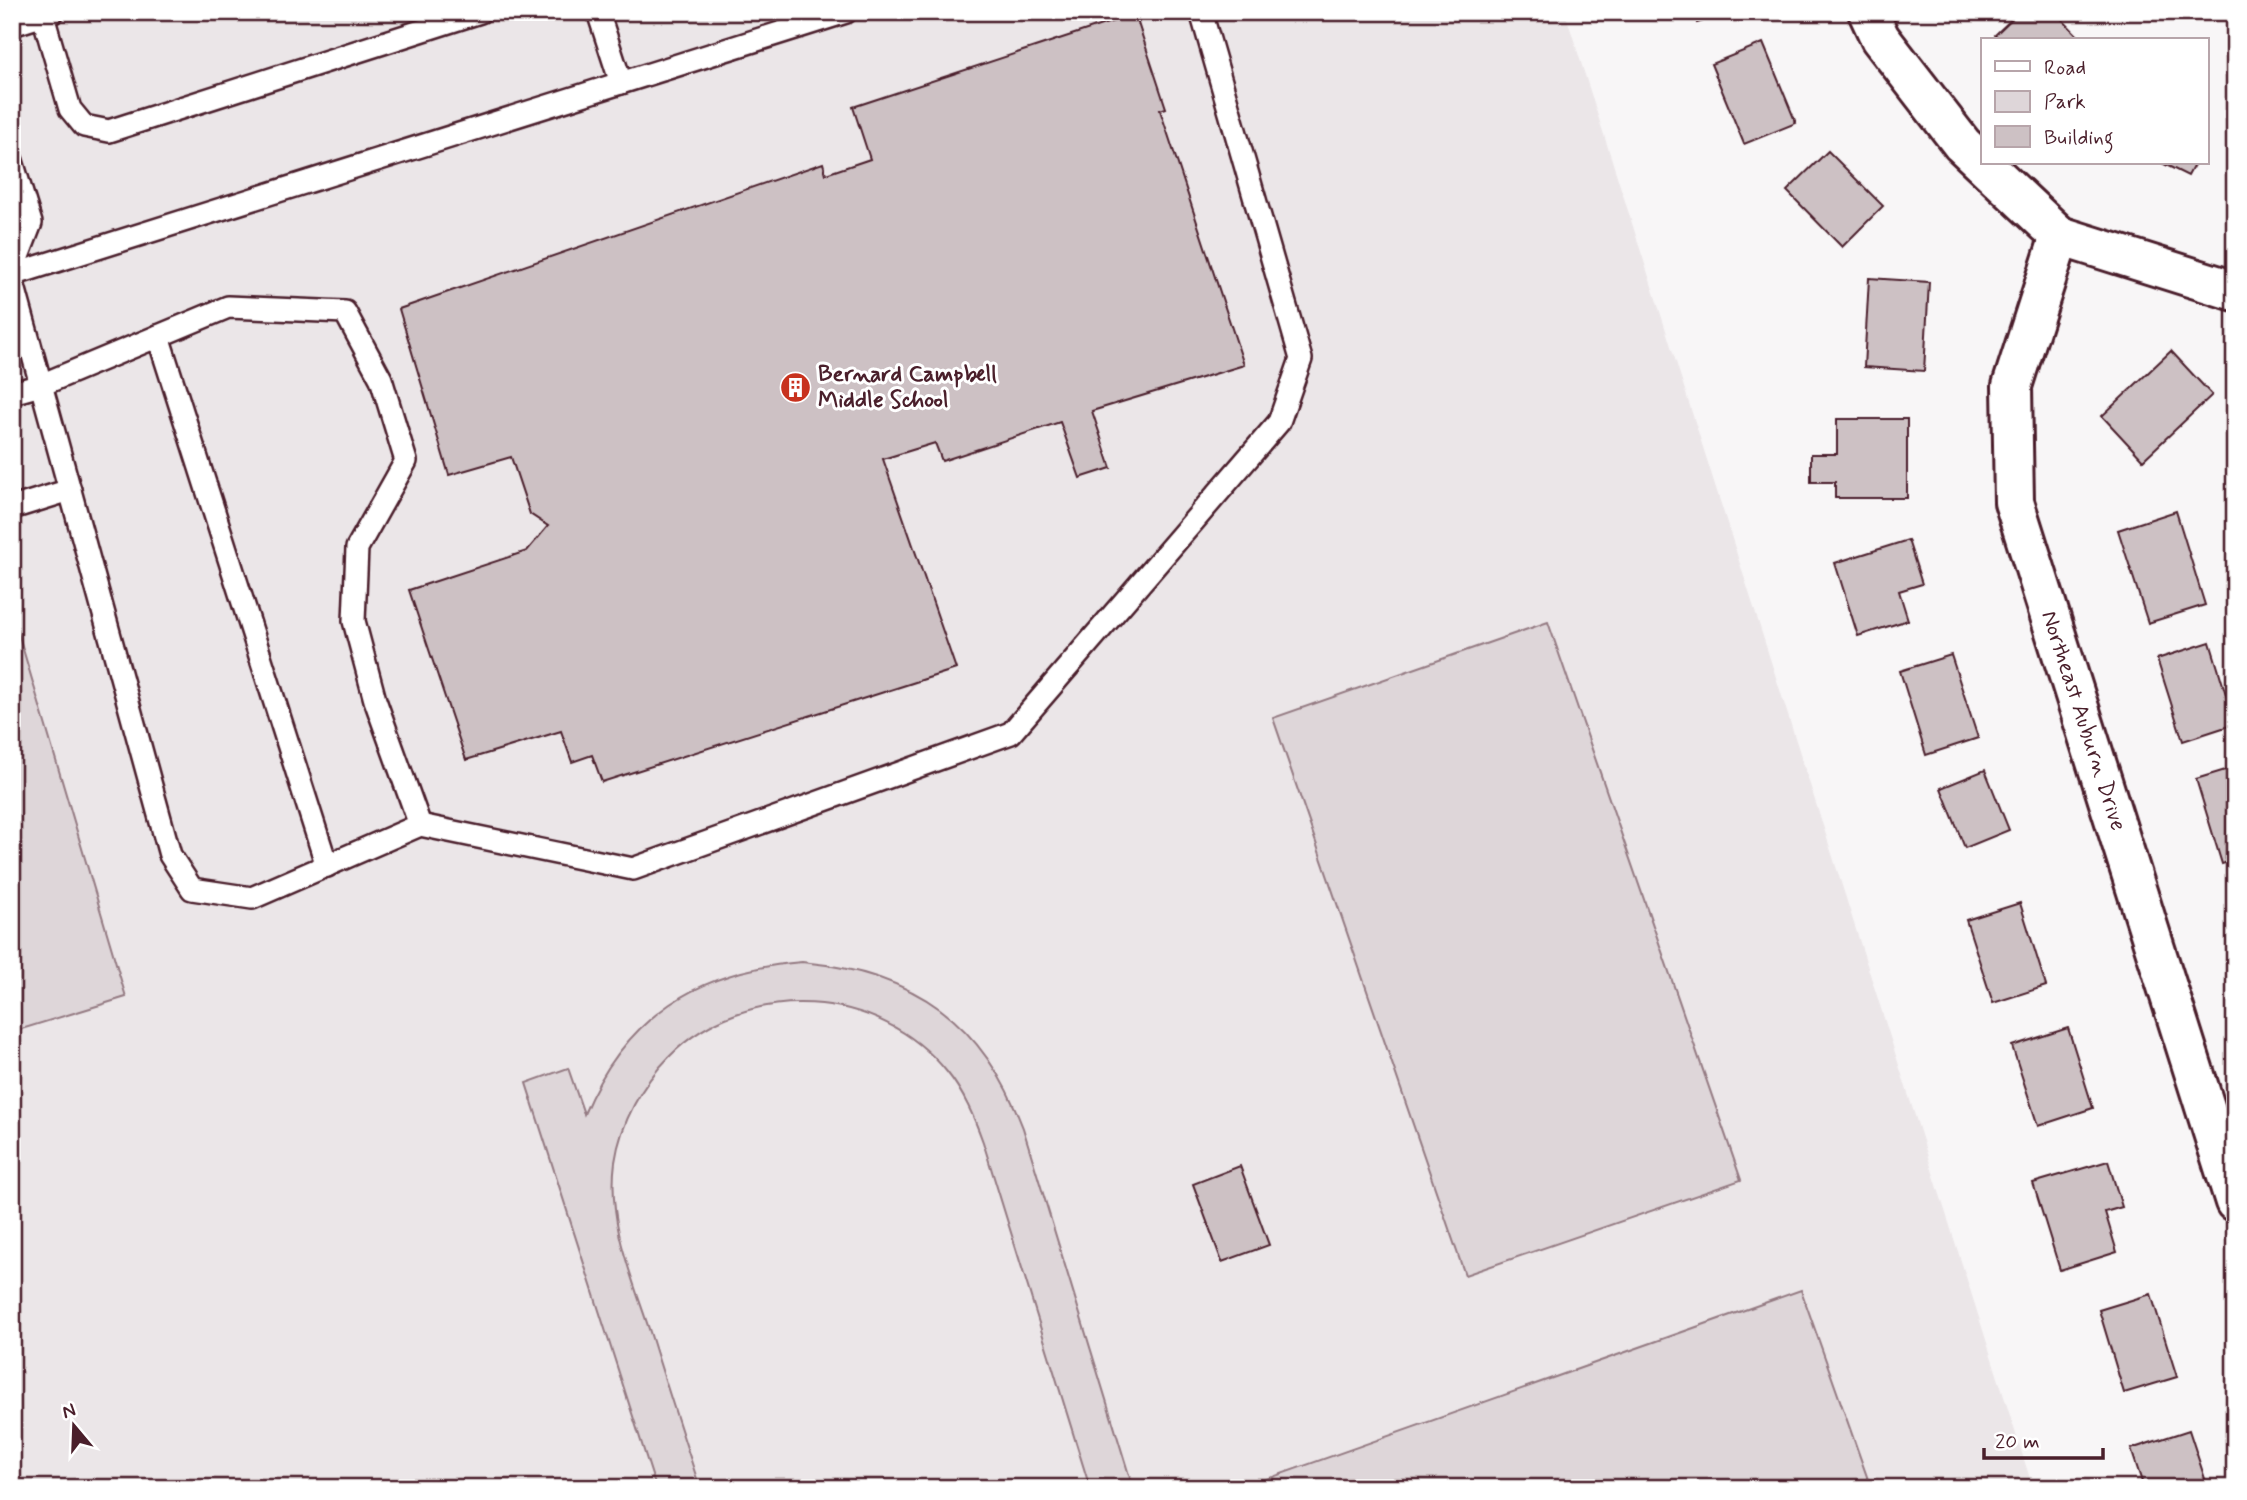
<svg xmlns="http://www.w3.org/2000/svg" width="2247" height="1500" font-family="Mynerve,sans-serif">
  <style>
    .built { fill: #ebe6e8 }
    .green { fill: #ded6d9; stroke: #947a82; stroke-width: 2 }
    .building { fill: #cdc1c4; stroke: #4a1f2b; stroke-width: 2 }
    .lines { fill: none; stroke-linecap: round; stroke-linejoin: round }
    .lane-casing { stroke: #4a1f2b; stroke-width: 26 }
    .street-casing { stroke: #4a1f2b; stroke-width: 44 }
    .lane { stroke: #fff; stroke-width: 21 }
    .street { stroke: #fff; stroke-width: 38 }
    .labels { text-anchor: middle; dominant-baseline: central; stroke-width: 6; stroke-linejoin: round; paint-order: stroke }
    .poi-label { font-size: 23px; font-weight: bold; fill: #4a1f2b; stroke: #fff; text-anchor: start }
    .street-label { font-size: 23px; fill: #4a1f2b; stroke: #fff }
  </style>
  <rect width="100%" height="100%" fill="#f8f6f7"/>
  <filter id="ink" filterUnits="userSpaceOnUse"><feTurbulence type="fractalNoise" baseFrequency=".0143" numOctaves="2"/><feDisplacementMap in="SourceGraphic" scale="14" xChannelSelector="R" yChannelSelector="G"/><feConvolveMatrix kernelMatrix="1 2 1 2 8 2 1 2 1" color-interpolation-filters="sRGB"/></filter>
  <g filter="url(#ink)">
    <polygon class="built" points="12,12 1565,12 2033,1488 12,1488"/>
    <g class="green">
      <polygon points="12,612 126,997 12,1032"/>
      <polygon points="1548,622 1741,1180 1465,1275 1273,718"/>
      <path d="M 802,962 C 915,973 983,1021 1023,1128 L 1133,1488 L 1090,1488 L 983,1142 C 974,1117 964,1093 947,1072 C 880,987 746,979 670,1056 C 642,1084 621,1122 615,1162 C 607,1221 632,1277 650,1332 C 666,1384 683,1436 700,1488 L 656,1488 L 526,1083 L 568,1068 L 584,1114 C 625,1016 699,970 802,962 Z"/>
      <polygon points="1801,1290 1871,1488 1248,1488 1247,1486"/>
    </g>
    <g class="building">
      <polygon points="1693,12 1731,12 1697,23"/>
      <polygon points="2019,12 2055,12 2082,40 1999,40 1995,35"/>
      <polygon points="1135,14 1166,108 1160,110 1244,365 1092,411 1111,468 1080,478 1060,422 942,461 935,443 883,459 956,669 602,782 592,755 572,762 561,731 466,760 409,590 527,551 548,526 530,514 511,457 449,475 399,309 823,163 826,174 870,159 853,107"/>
      <polygon points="1763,43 1796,123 1744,144 1711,64"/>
      <polygon points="1828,151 1883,206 1842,247 1787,191"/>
      <polygon points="2162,163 2195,163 2188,176"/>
      <polygon points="1869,278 1929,282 1924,371 1864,367"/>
      <polygon points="2171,351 2212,395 2143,460 2102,416"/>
      <polygon points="1837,419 1907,419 1907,498 1835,498 1835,482 1811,482 1811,454 1837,454"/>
      <polygon points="2176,511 2205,605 2148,623 2118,530"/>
      <polygon points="1908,540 1922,584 1899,591 1908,620 1858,636 1835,563"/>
      <polygon points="2210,642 2235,724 2183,741 2157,659"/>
      <polygon points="1951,655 1978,738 1926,755 1900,671"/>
      <polygon points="2235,767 2235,860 2222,864 2196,779"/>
      <polygon points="1985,770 2009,830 1965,848 1941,788"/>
      <polygon points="2020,903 2046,986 1993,1003 1966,920"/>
      <polygon points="2068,1028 2093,1108 2038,1126 2012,1046"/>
      <polygon points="2108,1161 2122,1207 2105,1212 2117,1252 2060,1270 2033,1183"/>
      <polygon points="1240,1166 1269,1245 1222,1262 1193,1184"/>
      <polygon points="2151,1294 2177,1377 2124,1393 2099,1310"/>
      <polygon points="2189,1430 2208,1488 2144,1488 2131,1449"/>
    </g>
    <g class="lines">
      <defs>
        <g id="lane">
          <polyline points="598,12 621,83"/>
          <polyline points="43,16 70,109 84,126 109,131 480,12"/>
          <polyline points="12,25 53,12"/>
          <polyline points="12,161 31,223 12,272"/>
          <polyline points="12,275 846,12"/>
          <polyline points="12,279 170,855 192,889 252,898 420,825 633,869 1011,733 1279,422 1301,359 1201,12"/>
          <polyline points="158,336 327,866"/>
          <polyline points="12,393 41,385 228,307 345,312 381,379 406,461 357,548 354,621 375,700 420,825"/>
          <polyline points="12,508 70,490"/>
        </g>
        <g id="street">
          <polyline points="1868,12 1880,38 1962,144 2060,236 2235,291"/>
          <polyline points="2060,236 2012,386 2014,502 2235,1202"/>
        </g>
      </defs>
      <use href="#lane" class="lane-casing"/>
      <use href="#street" class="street-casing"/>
      <use href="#lane" class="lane"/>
      <use href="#street" class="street"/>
    </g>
  </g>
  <defs>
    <symbol id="building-disc" viewBox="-11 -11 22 22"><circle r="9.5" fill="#c8321e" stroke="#fff"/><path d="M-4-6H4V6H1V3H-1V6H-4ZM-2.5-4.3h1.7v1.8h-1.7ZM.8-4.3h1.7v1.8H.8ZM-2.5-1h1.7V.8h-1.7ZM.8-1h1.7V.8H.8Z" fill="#fff"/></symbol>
  </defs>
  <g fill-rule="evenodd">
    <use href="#building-disc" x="778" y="370" width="35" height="35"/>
  </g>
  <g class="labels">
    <g class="poi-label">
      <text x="818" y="375">Bernard Campbell<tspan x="818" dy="26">Middle School</tspan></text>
    </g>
    <g class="street-label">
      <text transform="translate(2083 721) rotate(72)">Northeast Auburn Drive</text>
    </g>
  </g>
  <rect width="2247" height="1500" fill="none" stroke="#fff" stroke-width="42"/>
  <rect x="21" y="21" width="2205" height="1458" fill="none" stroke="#4a1f2b" stroke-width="2.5" filter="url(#ink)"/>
  <rect x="1981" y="38" width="228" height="126" fill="#ffffff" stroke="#b7a5aa" stroke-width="2"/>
  <rect x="1995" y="61" width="35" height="10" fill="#ffffff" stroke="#b7a5aa" stroke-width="2"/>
  <text x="2044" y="74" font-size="21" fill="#4a1f2b">Road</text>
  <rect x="1995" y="91" width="35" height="21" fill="#ded6d9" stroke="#b7a5aa" stroke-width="2"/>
  <text x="2044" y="108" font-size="21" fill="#4a1f2b">Park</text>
  <rect x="1995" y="126" width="35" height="21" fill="#cdc1c4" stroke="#b7a5aa" stroke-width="2"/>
  <text x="2044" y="144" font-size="21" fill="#4a1f2b">Building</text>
  <g transform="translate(74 1426) rotate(341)" stroke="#ffffff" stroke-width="5" paint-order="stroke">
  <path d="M0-5L12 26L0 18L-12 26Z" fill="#4a1f2b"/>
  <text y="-10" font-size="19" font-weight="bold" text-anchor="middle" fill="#4a1f2b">N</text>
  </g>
  <path d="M1984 1448v10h119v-10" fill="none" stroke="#4a1f2b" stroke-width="3.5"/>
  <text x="1995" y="1448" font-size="21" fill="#4a1f2b" stroke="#ffffff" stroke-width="5" paint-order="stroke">20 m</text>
</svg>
